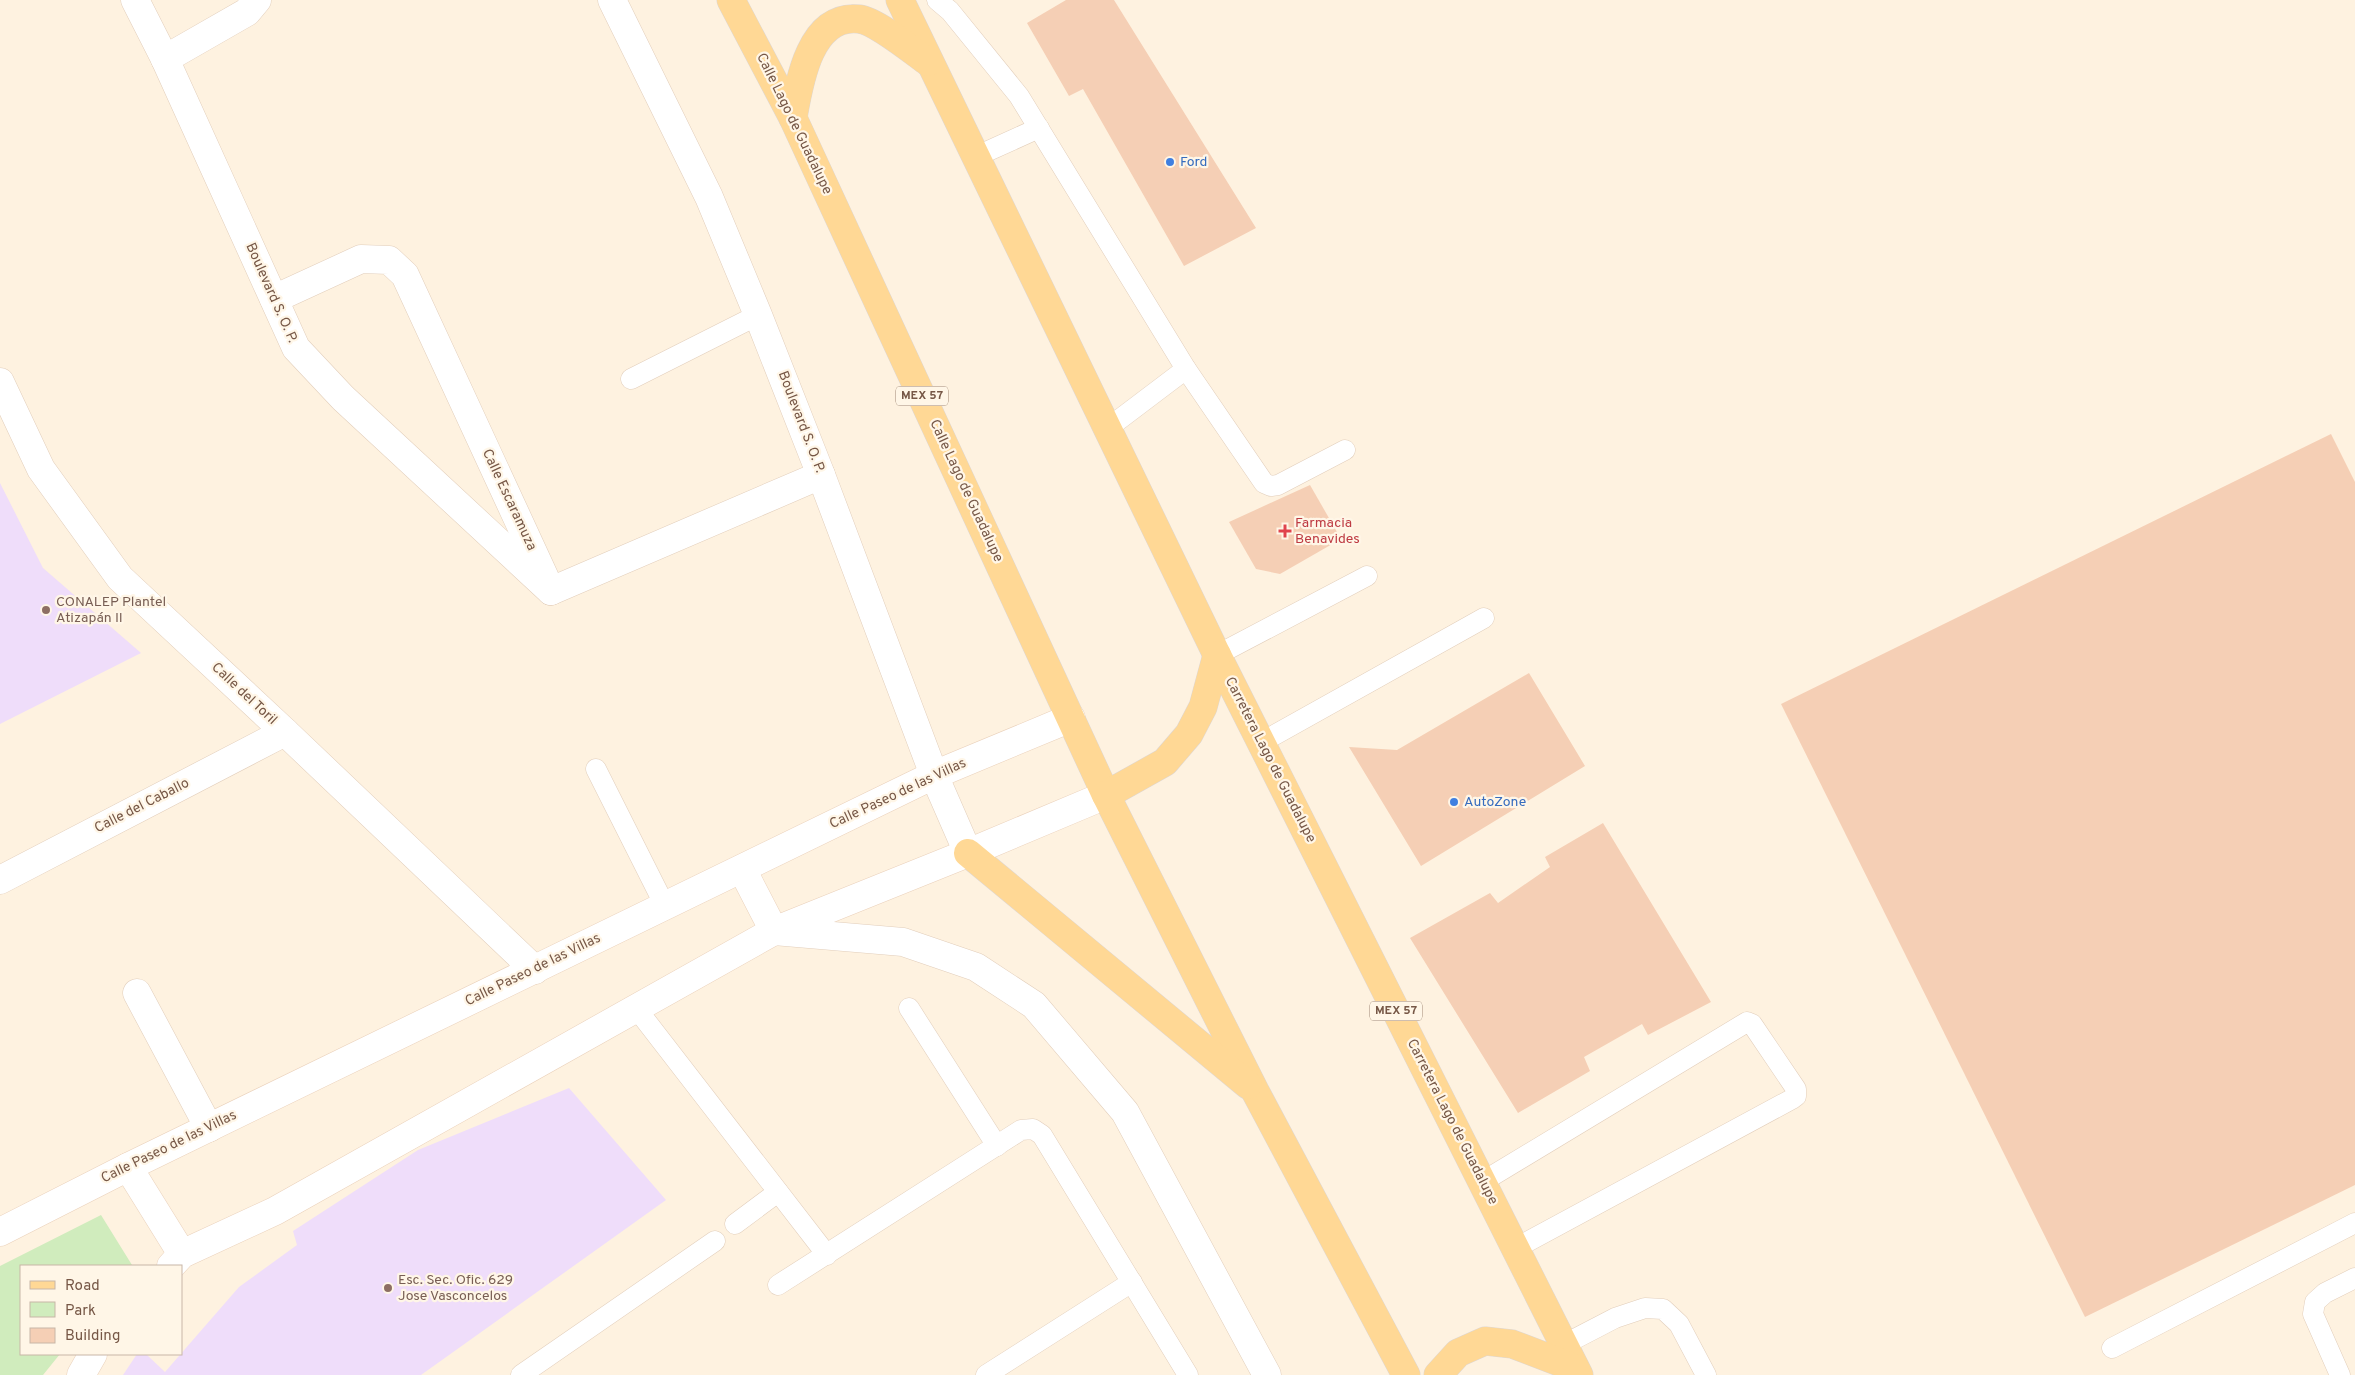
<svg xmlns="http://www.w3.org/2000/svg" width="2355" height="1375" font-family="Overpass,sans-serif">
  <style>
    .education { fill: #efddfa }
    .green { fill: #d0ecbd }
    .building { fill: #f5cfb5 }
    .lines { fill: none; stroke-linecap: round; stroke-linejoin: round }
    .lane-casing { stroke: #e2cebb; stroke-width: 21 }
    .street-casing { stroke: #e2cebb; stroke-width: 29 }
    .secondary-casing { stroke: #ead1bb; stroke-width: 29 }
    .primary-casing { stroke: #ded7d3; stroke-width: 29 }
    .lane { stroke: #fff; stroke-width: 20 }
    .street { stroke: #fff; stroke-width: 28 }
    .secondary { stroke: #fff; stroke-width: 28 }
    .primary { stroke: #ffd895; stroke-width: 28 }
    .shop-dot { fill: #3f7fe0; stroke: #fff6e7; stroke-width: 2 }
    .health-dot { fill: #e0444e; stroke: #fff6e7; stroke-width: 2 }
    .education-dot { fill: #8d6e63; stroke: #fff6e7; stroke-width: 2 }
    .labels { text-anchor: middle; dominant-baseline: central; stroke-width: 4.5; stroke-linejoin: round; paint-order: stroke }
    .shield { fill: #fff6e7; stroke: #9f8776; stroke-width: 1 }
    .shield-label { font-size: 12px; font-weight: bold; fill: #765746 }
    .street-label { font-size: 14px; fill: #765746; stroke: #fff6e7 }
    .shop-label { font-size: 14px; fill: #366cbe; stroke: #fff6e7; text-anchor: start }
    .health-label { font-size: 14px; fill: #be3a42; stroke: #fff6e7; text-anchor: start }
    .education-label { font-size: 14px; fill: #785e54; stroke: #fff6e7; text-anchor: start }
  </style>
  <rect width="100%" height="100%" fill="#fef2e0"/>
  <g class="education">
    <polygon points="0,483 43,568 141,653 0,724"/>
    <polygon points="569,1088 666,1200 421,1375 123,1375 137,1354 146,1354 165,1372 239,1287 297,1245 293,1231 418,1150"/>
  </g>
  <polygon class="green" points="101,1215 132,1265 21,1266 21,1354 60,1354 43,1375 0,1375 0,1266"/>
  <g class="building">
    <polygon points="1066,0 1114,0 1256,228 1184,266 1083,89 1069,96 1027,23"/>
    <polygon points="2331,434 2355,482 2355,1185 2085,1317 1781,704"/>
    <polygon points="1310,485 1341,539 1280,574 1256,569 1229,522"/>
    <polygon points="1529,673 1585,766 1421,866 1349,747 1397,750"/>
    <polygon points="1603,823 1711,1002 1648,1035 1642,1024 1584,1057 1590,1071 1518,1113 1410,938 1490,893 1498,903 1550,867 1545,857"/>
  </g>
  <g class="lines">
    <defs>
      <g id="lane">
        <polyline points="937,0 950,11 1019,96 1186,369 1264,483 1271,486 1278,485 1345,450"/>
        <polyline points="977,156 1039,128"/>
        <polyline points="631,379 758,315"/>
        <polyline points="1108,428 1186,369"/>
        <polyline points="1217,655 1367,576"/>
        <polyline points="1262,742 1484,618"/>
        <polyline points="596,769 665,906"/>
        <polyline points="636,1008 827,1255"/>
        <polyline points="909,1008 997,1146"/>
        <polyline points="1482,1182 1747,1022 1752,1024 1796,1089 1796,1096 1792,1099 1516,1248"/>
        <polyline points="735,1224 778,1192"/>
        <polyline points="778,1285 1021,1130 1033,1129 1042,1135 1188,1375"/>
        <polyline points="1563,1345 1615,1318 1645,1308 1663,1309 1679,1324 1706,1375"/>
        <polyline points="2112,1348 2355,1223"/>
        <polyline points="521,1375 715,1241"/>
        <polyline points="986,1375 1132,1282"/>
        <polyline points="2340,1375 2313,1314 2315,1302 2325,1293 2355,1278"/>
      </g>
      <g id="street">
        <polyline points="135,0 165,59 296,348 343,398 551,591"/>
        <polyline points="612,0 709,197 758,315 821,475 934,775 968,853"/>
        <polyline points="165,59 247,12 257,0"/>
        <polyline points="274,299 361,259 389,260 405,275 545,578"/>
        <polyline points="0,382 41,469 120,578 285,732 535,970"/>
        <polyline points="551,591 821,475"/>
        <polyline points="0,880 285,732"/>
        <polyline points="774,931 903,942 976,967 1034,1005 1125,1112 1267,1375"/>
        <polyline points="137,993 209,1128"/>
      </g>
      <g id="secondary">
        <polyline points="742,869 774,931"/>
        <polyline points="128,1167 182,1254"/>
        <polyline points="0,1232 128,1167 934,775 1071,718"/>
        <polyline points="171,1266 182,1254 275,1211 774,931 968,853 1106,795"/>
        <polyline points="81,1375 93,1354"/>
      </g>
      <g id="primary">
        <polyline points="731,0 793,118 1106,795 1255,1091 1406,1375"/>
        <polyline points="900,0 1217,655 1579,1375"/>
        <path d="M 793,118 C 799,83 810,13 859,19 C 876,21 913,51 928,62"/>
        <polyline points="1106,795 1165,762 1189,734 1203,707 1217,655"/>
        <polyline points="968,853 1248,1085"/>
        <polyline points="1438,1375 1458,1353 1485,1341 1512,1344 1575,1368"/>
      </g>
    </defs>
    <use href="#lane" class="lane-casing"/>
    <use href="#street" class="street-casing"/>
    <use href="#secondary" class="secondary-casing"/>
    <use href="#primary" class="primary-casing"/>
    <use href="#lane" class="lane"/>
    <use href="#street" class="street"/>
    <use href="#secondary" class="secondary"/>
    <use href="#primary" class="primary"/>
  </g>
  <g class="shop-dot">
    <circle cx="1170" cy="162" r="5"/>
    <circle cx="1454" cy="802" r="5"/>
  </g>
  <path class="health-dot" d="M1282.5 523.5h5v5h5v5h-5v5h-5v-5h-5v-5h5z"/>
  <g class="education-dot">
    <circle cx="46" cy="610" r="5"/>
    <circle cx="388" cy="1288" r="5"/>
  </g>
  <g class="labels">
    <g class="shield">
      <rect x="896" y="386.5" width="52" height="19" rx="4"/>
      <rect x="1370" y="1001.5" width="52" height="19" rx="4"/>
    </g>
    <g class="shield-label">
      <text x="922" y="396">MEX 57</text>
      <text x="1396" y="1011">MEX 57</text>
    </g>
    <g class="street-label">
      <text transform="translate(794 124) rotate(64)">Calle Lago de Guadalupe</text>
      <text transform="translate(271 293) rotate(66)">Boulevard S. O. P.</text>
      <text transform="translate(801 422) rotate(69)">Boulevard S. O. P.</text>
      <text transform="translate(966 491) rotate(65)">Calle Lago de Guadalupe</text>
      <text transform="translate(509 500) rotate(65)">Calle Escaramuza</text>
      <text transform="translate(244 694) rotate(43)">Calle del Toril</text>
      <text transform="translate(1270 760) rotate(63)">Carretera Lago de Guadalupe</text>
      <text transform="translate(898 794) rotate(-25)">Calle Paseo de las Villas</text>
      <text transform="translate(142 806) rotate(-27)">Calle del Caballo</text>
      <text transform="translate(533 970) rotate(-26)">Calle Paseo de las Villas</text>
      <text transform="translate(1452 1122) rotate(63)">Carretera Lago de Guadalupe</text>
      <text transform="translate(169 1147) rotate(-26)">Calle Paseo de las Villas</text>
    </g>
    <g class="shop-label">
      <text x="1180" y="162">Ford</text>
      <text x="1464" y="802">AutoZone</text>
    </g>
    <g class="health-label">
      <text x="1295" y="523">Farmacia<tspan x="1295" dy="16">Benavides</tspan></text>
    </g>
    <g class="education-label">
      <text x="56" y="602">CONALEP Plantel<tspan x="56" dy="16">Atizapán II</tspan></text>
      <text x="398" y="1280">Esc. Sec. Ofic. 629<tspan x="398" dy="16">Jose Vasconcelos</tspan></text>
    </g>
  </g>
  <rect x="20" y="1265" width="162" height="90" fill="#fff6e7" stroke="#c8b6a7"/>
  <rect x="30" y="1281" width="25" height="8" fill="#ffd895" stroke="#c8b6a7"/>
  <text x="65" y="1290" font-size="15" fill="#765746">Road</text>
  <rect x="30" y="1302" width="25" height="15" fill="#d0ecbd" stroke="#c8b6a7"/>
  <text x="65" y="1315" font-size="15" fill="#765746">Park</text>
  <rect x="30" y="1328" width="25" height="15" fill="#f5cfb5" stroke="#c8b6a7"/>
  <text x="65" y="1340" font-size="15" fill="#765746">Building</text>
</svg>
